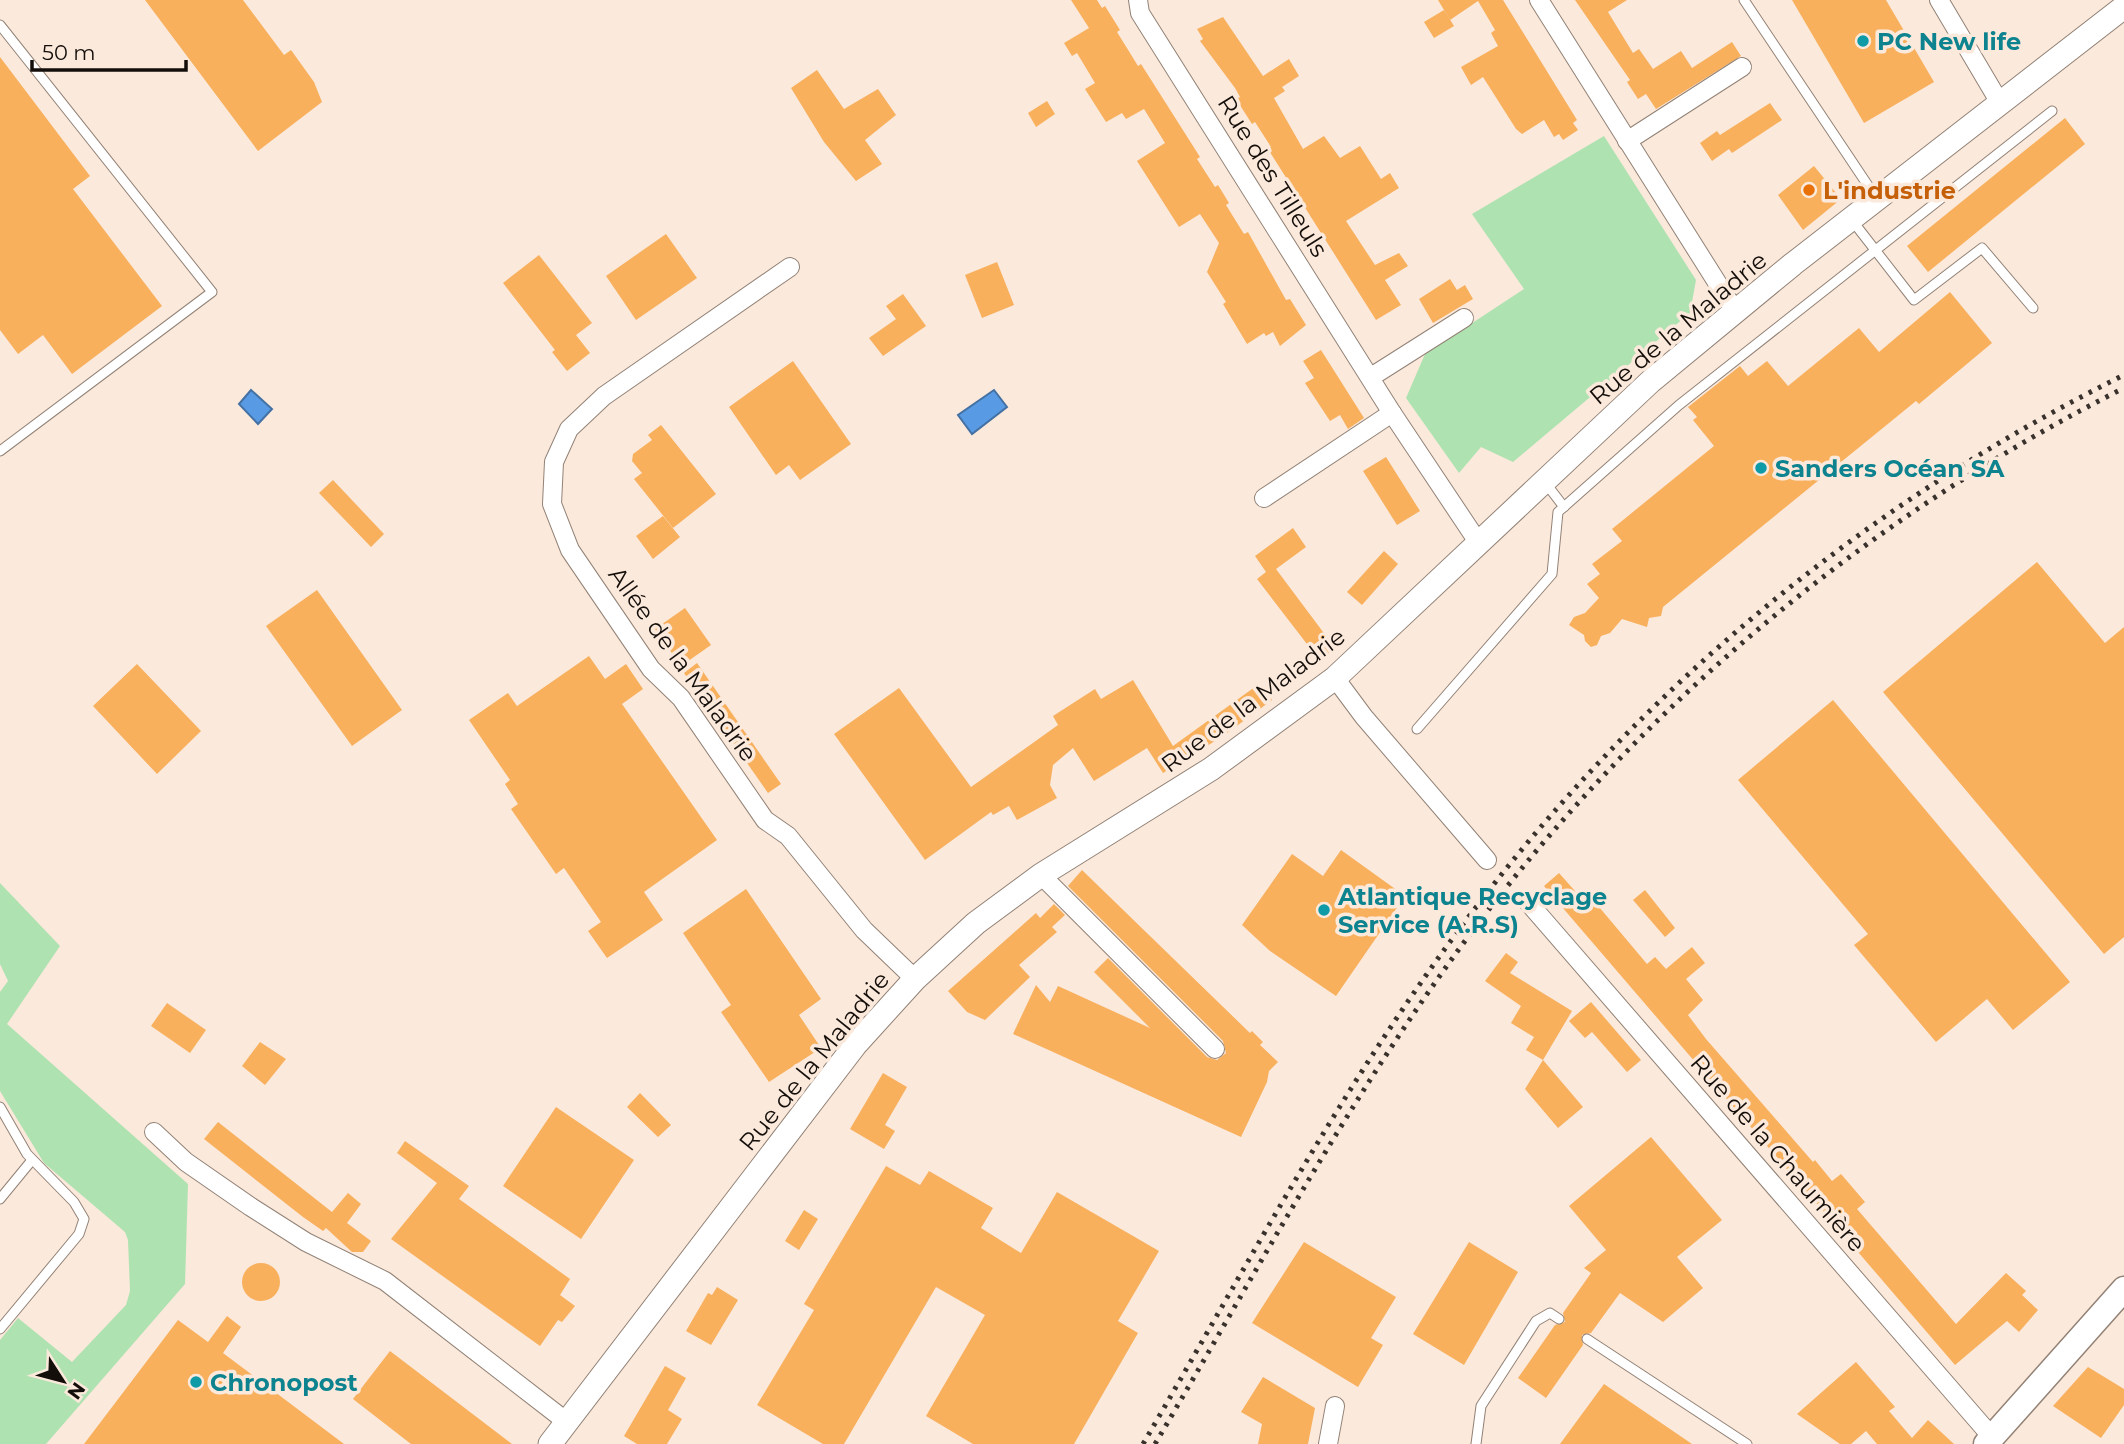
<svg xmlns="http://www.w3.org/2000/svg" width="2124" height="1444" font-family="Montserrat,sans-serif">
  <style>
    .green { fill: #afe2b1 }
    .water { fill: #589be4; stroke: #4471a3; stroke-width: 2 }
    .building { fill: #f8b05d }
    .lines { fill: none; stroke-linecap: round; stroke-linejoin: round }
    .service-casing { stroke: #928276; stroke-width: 11 }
    .minor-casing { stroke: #928276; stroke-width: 20 }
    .tertiary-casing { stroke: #928276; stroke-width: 25 }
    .secondary-casing { stroke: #928276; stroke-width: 27 }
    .service { stroke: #fff; stroke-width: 9 }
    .minor { stroke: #fff; stroke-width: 18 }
    .tertiary { stroke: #fff; stroke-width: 23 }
    .secondary { stroke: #fff; stroke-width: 24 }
    .rail { stroke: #39312c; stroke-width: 5; stroke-dasharray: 3.5 7; stroke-linecap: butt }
    .culture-dot { fill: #0f9aa8; stroke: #fbe9dc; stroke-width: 2.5 }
    .food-dot { fill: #e8710a; stroke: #fbe9dc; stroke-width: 2.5 }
    .labels { text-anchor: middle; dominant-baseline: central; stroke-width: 7; stroke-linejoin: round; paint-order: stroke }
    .culture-label { font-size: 24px; font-weight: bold; fill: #0d838f; stroke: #fbe9dc; text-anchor: start }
    .street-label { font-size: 24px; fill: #140e0a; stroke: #fbe9dc }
    .food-label { font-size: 24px; font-weight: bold; fill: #c56008; stroke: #fbe9dc; text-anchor: start }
  </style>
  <rect width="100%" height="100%" fill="#fbe9dc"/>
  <g class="green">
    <polygon points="1604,136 1696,280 1690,313 1513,462 1481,447 1459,473 1406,398 1425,354 1524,289 1472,214"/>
    <polygon points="0,883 60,946 7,1024 188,1184 185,1284 46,1444 0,1444 0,1340 18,1318 72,1362 126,1305 130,1291 128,1240 125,1232 44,1163 0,1091 0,992 8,981 0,964"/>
  </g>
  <g class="water">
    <polygon points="251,390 272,409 258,424 239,404"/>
    <polygon points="994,390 1007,407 972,434 958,415"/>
  </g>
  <g class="building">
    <polygon points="145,0 243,0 284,55 291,50 314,82 322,102 258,151"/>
    <polygon points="1071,0 1097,0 1102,8 1105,6 1120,30 1117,32 1130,53 1138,66 1141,64 1200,157 1197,159 1215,187 1218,185 1229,203 1226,205 1244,234 1248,232 1286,300 1290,299 1306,325 1280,346 1273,332 1266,336 1264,333 1247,344 1223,304 1226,302 1207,272 1219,243 1200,214 1179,227 1137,161 1165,143 1144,109 1126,119 1122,113 1106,122 1085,89 1095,83 1077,53 1072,56 1064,43 1089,28"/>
    <polygon points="1438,0 1503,0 1577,120 1573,123 1578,130 1563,140 1559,134 1554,137 1544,120 1522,134 1516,129 1483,77 1471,85 1461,67 1498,46 1491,33 1495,30 1478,1 1450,20"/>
    <polygon points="1575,0 1627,0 1608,12 1633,53 1639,49 1653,69 1681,51 1692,68 1732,42 1741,56 1656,109 1646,94 1638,99 1627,82 1630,80"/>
    <polygon points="1792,0 1886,0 1934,82 1864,123"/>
    <polygon points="1444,10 1454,26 1434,38 1424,22"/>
    <polygon points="1223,17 1263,76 1289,59 1299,76 1282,87 1285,91 1274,98 1303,149 1324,136 1340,158 1360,146 1381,179 1390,173 1399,188 1346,221 1375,265 1399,253 1408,266 1385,280 1401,305 1376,320 1268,149 1271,147 1255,122 1252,124 1236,99 1240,97 1235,88 1200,41 1203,39 1197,29"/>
    <polygon points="0,57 90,176 73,189 162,306 72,374 43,335 18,354 0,330"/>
    <polygon points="817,70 844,109 878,89 896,115 865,140 882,164 856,181 824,142 791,88"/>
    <polygon points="1047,101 1055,114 1036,127 1028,113"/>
    <polygon points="1770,103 1782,120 1732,153 1729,149 1712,161 1700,143 1717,131 1720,135"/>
    <polygon points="2065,118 2085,144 1928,272 1907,246"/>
    <polygon points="1814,166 1841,199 1803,230 1778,195"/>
    <polygon points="666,234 697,278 636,320 606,276"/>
    <polygon points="539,255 592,323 576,335 590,353 567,371 552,352 555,350 503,283"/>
    <polygon points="997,262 1014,305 982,318 965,275"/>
    <polygon points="1450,279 1457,290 1465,285 1473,299 1433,323 1419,299"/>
    <polygon points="1950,292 1992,343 1919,404 1916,401 1663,607 1661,616 1649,618 1647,627 1622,619 1610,633 1601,636 1597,645 1591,647 1585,641 1584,635 1569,625 1574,617 1585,613 1599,598 1587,584 1600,574 1592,564 1622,541 1612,529 1714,446 1693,420 1697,417 1688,407 1740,366 1748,376 1767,361 1788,386 1859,328 1879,352"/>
    <polygon points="903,294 926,326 883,356 869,338 896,319 886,306"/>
    <polygon points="1321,350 1364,418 1348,429 1340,415 1330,421 1305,383 1314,378 1303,361"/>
    <polygon points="793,361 851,444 800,480 789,465 776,475 729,407"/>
    <polygon points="661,425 716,494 673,528 634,479 642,473 632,461 633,454 652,440 648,435"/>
    <polygon points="1386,457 1420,511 1397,525 1363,471"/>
    <polygon points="333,480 384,534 371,547 319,493"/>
    <polygon points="663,516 680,537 653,559 636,536"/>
    <polygon points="1293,528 1306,547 1276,569 1335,648 1320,661 1257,579 1266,572 1255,556"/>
    <polygon points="1384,551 1398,564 1362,605 1347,592"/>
    <polygon points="2037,562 2105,643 2124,627 2124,937 2104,954 1883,692"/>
    <polygon points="317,590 402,710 352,746 266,626"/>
    <polygon points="685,608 711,645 681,666 655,629"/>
    <polygon points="589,656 605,679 626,664 643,689 622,704 717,840 644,892 663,920 607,958 588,931 601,922 564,868 556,874 511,809 518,804 505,784 510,780 469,720 508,693 517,706"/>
    <polygon points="697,663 781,784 768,793 684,673"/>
    <polygon points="137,664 201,731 157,774 93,706"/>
    <polygon points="1133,680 1173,746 1259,684 1272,700 1223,736 1163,773 1147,748 1094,781 1073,748 1053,765 1050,785 1057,798 1017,820 1009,806 993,815 991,812 925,860 834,734 899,688 971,787 1058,725 1053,716 1095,689 1101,699"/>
    <polygon points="1833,700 2070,982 2013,1030 1987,999 1936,1042 1854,945 1868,934 1738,780"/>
    <polygon points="1341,850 1405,896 1336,996 1270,951 1242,925 1292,854 1323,876"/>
    <polygon points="1082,870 1250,1033 1252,1031 1263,1042 1260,1045 1278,1062 1269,1071 1267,1082 1241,1137 1013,1034 1036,985 1050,1002 1058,986 1150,1028 1094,972 1108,958 1207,1057 1217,1060 1226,1053 1223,1041 1068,886"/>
    <polygon points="1559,873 1583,900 1589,895 1647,964 1655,957 1666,969 1692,947 1705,963 1686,979 1703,1000 1688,1015 1706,1039 1813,1162 1815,1160 1832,1181 1841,1174 1865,1202 1857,1209 1956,1324 2006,1273 2026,1291 2022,1295 2038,1310 2019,1332 2007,1321 1955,1365 1544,886"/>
    <polygon points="746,889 821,999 799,1015 821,1048 769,1082 721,1012 731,1005 683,933"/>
    <polygon points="1645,890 1675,928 1665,937 1633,900"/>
    <polygon points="1054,904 1065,915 1052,927 1057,932 1019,965 1030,977 985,1020 967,1012 948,991 1036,913 1040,918"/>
    <polygon points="1506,953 1518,962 1510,973 1572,1011 1543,1060 1526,1050 1534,1037 1511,1023 1521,1006 1485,981"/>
    <polygon points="1591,1002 1641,1060 1627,1072 1592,1032 1585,1038 1569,1021"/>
    <polygon points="167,1003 206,1030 190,1053 151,1026"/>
    <polygon points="260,1042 286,1059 265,1085 242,1066"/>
    <polygon points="1543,1060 1583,1107 1558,1128 1525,1089"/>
    <polygon points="883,1073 907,1087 885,1125 895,1131 884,1149 850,1129"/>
    <polygon points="640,1093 671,1125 658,1137 627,1107"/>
    <polygon points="556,1107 634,1160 581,1239 503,1186"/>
    <polygon points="218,1122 332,1212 348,1193 361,1204 347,1223 371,1241 363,1252 352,1252 326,1228 323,1231 303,1217 204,1139"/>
    <polygon points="1651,1137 1722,1220 1677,1257 1703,1288 1663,1322 1620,1293 1591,1333 1582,1335 1583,1345 1546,1398 1518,1378 1555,1325 1565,1322 1563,1313 1591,1273 1584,1268 1606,1250 1569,1206"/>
    <polygon points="405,1141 469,1186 459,1199 570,1279 560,1295 575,1306 562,1322 558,1320 540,1346 391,1239 437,1183 397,1153"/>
    <polygon points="886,1166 920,1185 929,1171 993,1208 981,1228 1021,1253 1057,1192 1159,1251 1118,1321 1138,1333 1074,1444 973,1444 926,1416 985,1315 936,1287 844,1444 823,1444 757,1405 814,1310 804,1304"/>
    <polygon points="804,1210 818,1219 799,1250 785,1241"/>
    <polygon points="1304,1242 1396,1297 1371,1338 1383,1345 1358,1387 1252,1323"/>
    <polygon points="1469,1242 1518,1272 1464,1365 1413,1334"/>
    <circle cx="261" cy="1282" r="19"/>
    <polygon points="717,1287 738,1300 711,1345 686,1331 708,1293 712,1295"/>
    <polygon points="227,1316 241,1327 223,1353 344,1444 84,1444 178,1320 208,1342"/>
    <polygon points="390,1351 512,1444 411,1444 353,1399"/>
    <polygon points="1856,1362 1895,1407 1889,1411 1912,1438 1928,1420 1954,1444 1877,1444 1866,1431 1851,1444 1840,1444 1797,1414"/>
    <polygon points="665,1366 686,1378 668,1410 682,1419 667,1444 637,1444 624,1436"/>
    <polygon points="2088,1367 2124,1389 2124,1405 2101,1438 2053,1406"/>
    <polygon points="1263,1377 1315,1408 1308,1444 1258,1444 1262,1424 1241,1412"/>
    <polygon points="1604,1384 1692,1444 1560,1444"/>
  </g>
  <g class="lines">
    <defs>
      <g id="service">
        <polyline points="1744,0 1877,199"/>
        <polyline points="0,25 212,292 0,451"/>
        <polyline points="1851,219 1914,300 1982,248 2033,308"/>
        <polyline points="1544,481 1564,507"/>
        <polyline points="1417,729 1552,574 1558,512 1679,405 2052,111"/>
        <polyline points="0,1107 27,1154 74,1202 84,1219 79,1234 0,1329"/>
        <polyline points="0,1199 32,1160"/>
        <polyline points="1587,1339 1747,1444"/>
        <polyline points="1476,1444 1481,1406 1536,1321 1550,1313 1559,1319"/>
      </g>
      <g id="minor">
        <polyline points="1138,0 1140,13 1392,413 1478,542"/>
        <polyline points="1539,0 1735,311"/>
        <polyline points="1939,0 2000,103"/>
        <polyline points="1627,141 1742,67"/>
        <polyline points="790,267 604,396 569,429 554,462 552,504 570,550 651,669 681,698 765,820 788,836 864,930 915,979"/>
        <polyline points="1371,377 1464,318"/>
        <polyline points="1264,498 1392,413"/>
        <polyline points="1335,678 1364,717 1487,860"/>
        <polyline points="1041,875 1215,1049"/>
        <polyline points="1527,901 1992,1437"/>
        <polyline points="154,1132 186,1162 251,1207 306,1242 385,1281 567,1422"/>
        <polyline points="1328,1444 1335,1406"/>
      </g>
      <polyline id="tertiary" points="550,1444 856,1044 915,979 976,923 1041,875 1211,769 1335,678 1651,381 1793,264 2124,7"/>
      <polyline id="secondary" points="1986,1444 2124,1289"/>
    </defs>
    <use href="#service" class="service-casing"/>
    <use href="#minor" class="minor-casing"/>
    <use href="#tertiary" class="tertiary-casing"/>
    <use href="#secondary" class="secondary-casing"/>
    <use href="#service" class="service"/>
    <use href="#minor" class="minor"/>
    <use href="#tertiary" class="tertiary"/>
    <use href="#secondary" class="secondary"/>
    <g class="rail">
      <path d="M 1143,1444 C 1250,1261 1350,1070 1480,902 C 1650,680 1874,499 2124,375"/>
      <path d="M 1155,1444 C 1259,1268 1356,1084 1480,921 C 1652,696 1872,515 2124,388"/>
    </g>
  </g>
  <g class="culture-dot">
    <circle cx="1863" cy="41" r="7"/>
    <circle cx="1761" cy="468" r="7"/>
    <circle cx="1324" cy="910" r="7"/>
    <circle cx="196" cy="1382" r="7"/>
  </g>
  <circle class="food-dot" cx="1809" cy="190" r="7"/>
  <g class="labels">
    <g class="culture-label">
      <text x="1877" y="41">PC New life</text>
      <text x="1775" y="468">Sanders Océan SA</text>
      <text x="1338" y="896">Atlantique Recyclage<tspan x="1338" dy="28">Service (A.R.S)</tspan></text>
      <text x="210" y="1382">Chronopost</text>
    </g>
    <g class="street-label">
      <text transform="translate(1273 176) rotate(58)">Rue des Tilleuls</text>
      <text transform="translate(1678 328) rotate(-40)">Rue de la Maladrie</text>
      <text transform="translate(683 664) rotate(54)">Allée de la Maladrie</text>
      <text transform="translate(1253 700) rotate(-37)">Rue de la Maladrie</text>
      <text transform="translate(814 1061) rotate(-51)">Rue de la Maladrie</text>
      <text transform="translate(1778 1153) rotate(49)">Rue de la Chaumière</text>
    </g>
    <g class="food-label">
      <text x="1823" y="190">L'industrie</text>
    </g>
  </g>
  <g transform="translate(63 1381) rotate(126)" stroke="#fbe9dc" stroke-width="5" paint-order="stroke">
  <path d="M0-5L12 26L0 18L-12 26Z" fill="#140e0a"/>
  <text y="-10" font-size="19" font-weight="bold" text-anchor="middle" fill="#140e0a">N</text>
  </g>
  <path d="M32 60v10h154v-10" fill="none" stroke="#140e0a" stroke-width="3.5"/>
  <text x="42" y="60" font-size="21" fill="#140e0a" stroke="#fbe9dc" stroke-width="5" paint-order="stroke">50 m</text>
</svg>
